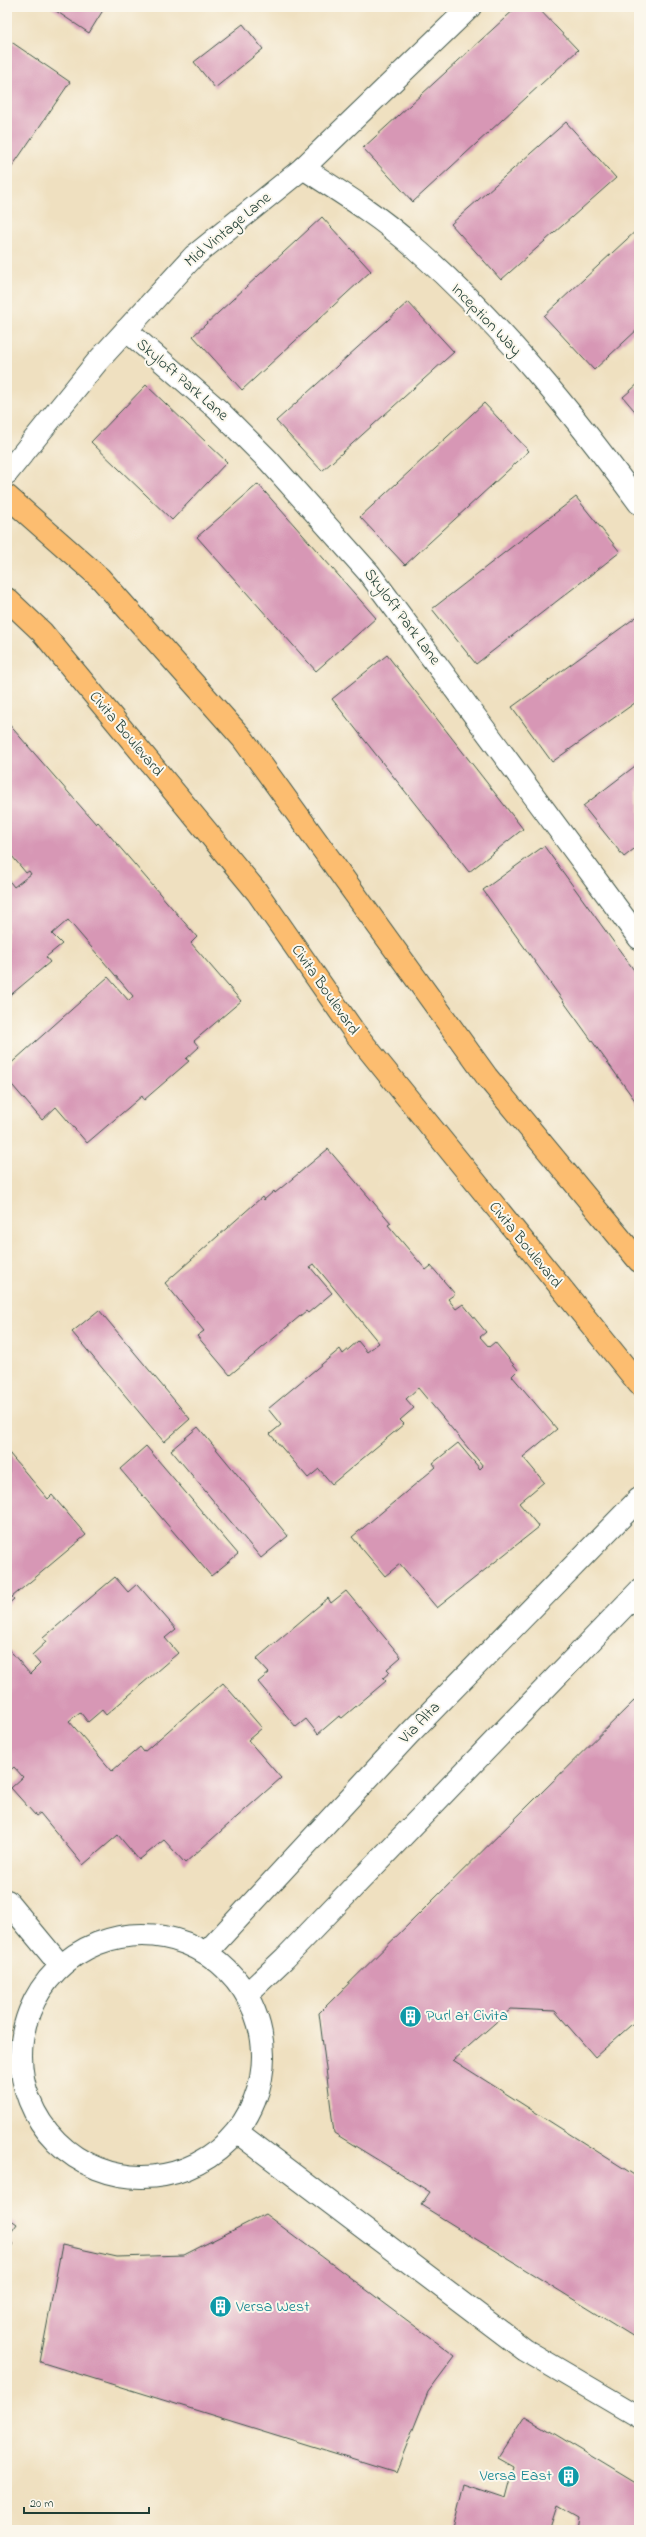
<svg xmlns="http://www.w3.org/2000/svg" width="646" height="2537" font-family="'Indie Flower',sans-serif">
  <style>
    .building { fill: #d797b5 }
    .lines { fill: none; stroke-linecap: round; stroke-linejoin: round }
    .minor-casing { stroke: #3e5549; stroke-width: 24 }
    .major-casing { stroke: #3e5549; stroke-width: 24 }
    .minor { stroke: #fff; stroke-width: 22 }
    .major { stroke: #fcbd6f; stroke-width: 22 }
    .labels { text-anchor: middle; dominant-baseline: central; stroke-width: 4; stroke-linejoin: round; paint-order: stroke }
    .street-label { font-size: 16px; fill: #1f3d34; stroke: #fbf7ec }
    .culture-label { font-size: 16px; fill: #0d838f; stroke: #fbf7ec; text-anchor: start }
  </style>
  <rect width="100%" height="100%" fill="#fbf7ec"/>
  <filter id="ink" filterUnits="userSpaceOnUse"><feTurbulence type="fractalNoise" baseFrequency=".025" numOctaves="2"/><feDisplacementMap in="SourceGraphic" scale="8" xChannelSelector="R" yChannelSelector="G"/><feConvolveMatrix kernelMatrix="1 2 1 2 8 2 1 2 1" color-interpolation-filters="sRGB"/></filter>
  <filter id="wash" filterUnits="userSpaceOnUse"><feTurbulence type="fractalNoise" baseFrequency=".012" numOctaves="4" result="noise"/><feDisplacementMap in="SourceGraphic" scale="16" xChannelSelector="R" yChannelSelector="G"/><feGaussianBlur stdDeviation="0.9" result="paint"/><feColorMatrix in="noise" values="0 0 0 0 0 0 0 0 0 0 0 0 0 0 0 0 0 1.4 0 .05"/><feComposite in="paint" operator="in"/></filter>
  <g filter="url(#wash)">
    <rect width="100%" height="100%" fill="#efe0c0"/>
    <g id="blocks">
      <g class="building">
        <polygon points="50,7 105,7 89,33"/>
        <polygon points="517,7 537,7 578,50 413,202 363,148"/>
        <polygon points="631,7 639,7 639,17"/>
        <polygon points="243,24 263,49 215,88 194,62"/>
        <polygon points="7,39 70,82 7,174"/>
        <polygon points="566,122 616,178 501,280 451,224"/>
        <polygon points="322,217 371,271 242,390 193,336"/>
        <polygon points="639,228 639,328 594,370 544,316"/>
        <polygon points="408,302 454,352 322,471 276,421"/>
        <polygon points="639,383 639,416 623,397"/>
        <polygon points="146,385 227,462 172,520 91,442"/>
        <polygon points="484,403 529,451 405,565 360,517"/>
        <polygon points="258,484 376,618 316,671 197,537"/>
        <polygon points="576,497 620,552 476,664 432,609"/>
        <polygon points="639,615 639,700 552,762 512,707"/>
        <polygon points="387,655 523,829 469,872 332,699"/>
        <polygon points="7,722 96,824 98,822 197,937 191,943 241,1001 194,1041 199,1047 186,1059 189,1061 144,1100 142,1096 87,1143 56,1107 42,1120 7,1079 7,1067 108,977 129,1001 133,996 68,920 52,934 62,944 46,957 50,962 7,998 7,878 14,887 31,874 29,871 26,873 7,850"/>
        <polygon points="639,763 639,845 624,857 583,806"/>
        <polygon points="544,846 639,977 639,1106 483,890"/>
        <polygon points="328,1149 391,1223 388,1225 426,1270 431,1266 455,1294 448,1299 456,1309 463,1304 486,1332 480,1337 489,1347 495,1342 518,1370 512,1376 557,1429 523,1457 544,1482 519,1503 539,1527 437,1608 400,1564 385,1576 352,1537 436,1467 433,1463 458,1443 480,1469 483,1466 418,1388 406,1399 414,1408 400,1420 404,1424 332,1484 319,1469 308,1478 270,1434 281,1425 268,1409 340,1349 343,1354 358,1341 367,1352 379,1343 314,1264 310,1267 332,1293 308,1313 306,1311 230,1375 197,1336 204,1331 165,1283 262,1197 264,1200 274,1191 275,1193"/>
        <polygon points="99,1310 190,1419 164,1442 72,1332"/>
        <polygon points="198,1427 288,1536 261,1558 171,1450"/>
        <polygon points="146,1446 238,1554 211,1576 120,1469"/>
        <polygon points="9,1453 48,1499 52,1495 86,1535 12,1597 14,1599 7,1605"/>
        <polygon points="115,1577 128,1592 137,1584 176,1629 165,1638 178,1653 106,1715 102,1710 88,1722 80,1712 69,1721 112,1771 140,1747 144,1752 223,1683 262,1728 248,1740 281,1778 185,1863 164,1840 139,1860 118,1835 83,1865 40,1813 36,1816 11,1788 23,1777 14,1767 7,1773 7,1647 30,1674 40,1664 32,1655 46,1642 43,1638"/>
        <polygon points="346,1591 401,1657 387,1669 390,1672 383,1678 386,1681 342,1718 339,1716 318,1734 306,1719 296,1727 258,1682 269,1673 256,1659 328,1598 331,1603"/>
        <polygon points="639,1696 639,2018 595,2057 555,2011 511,2009 453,2060 639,2178 639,2340 421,2205 430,2192 334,2133 319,2013"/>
        <polygon points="265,2214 455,2356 428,2392 396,2472 40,2362 62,2245 117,2257 184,2255"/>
        <polygon points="7,2217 17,2224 7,2238"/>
        <polygon points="7,2239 13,2244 7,2252"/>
        <polygon points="525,2416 639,2485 639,2530 577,2530 579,2517 558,2505 550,2530 453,2530 464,2484 506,2498 514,2467 498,2458"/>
      </g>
    </g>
  </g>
  <g filter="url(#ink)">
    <use href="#blocks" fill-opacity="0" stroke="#3e5549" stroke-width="1"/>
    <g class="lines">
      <defs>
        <g id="minor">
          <path d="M 303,168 C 342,193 382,218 416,249 C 501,324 573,413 639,503"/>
          <polyline points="126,330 217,409 269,461 369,573 639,938"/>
          <polyline points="7,473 97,362 194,256 303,168 470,7"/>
          <polyline points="7,1901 60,1965"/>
          <circle cx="142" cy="2056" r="121"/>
          <polyline points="206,1953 409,1734 639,1499"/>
          <polyline points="247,1994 285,1958 639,1591"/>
          <polyline points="237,2132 525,2350 639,2417"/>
        </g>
        <g id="major">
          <polyline points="7,496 100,578 243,739 487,1077 639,1261"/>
          <polyline points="7,599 42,632 257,892 355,1033 639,1384"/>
        </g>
      </defs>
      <use href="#minor" class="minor-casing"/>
      <use href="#major" class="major-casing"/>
      <use href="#minor" class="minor"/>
      <use href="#major" class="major"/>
    </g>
  </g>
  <defs>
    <symbol id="building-disc" viewBox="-11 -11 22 22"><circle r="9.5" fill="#0f9aa8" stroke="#fbf7ec"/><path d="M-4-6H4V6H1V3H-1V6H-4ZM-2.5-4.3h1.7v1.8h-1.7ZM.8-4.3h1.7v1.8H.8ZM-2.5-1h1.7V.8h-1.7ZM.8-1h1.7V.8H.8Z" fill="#fff"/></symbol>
  </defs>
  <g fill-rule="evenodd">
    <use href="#building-disc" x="398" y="2004" width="25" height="25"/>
    <use href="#building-disc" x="208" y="2294" width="25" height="25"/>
    <use href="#building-disc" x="556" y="2464" width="25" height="25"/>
  </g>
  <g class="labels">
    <g class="street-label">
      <text transform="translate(228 230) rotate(-40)">Mid Vintage Lane</text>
      <text transform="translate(486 320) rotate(46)">Inception Way</text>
      <text transform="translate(182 380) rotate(41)">Skyloft Park Lane</text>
      <text transform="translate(402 617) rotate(53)">Skyloft Park Lane</text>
      <text transform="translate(126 734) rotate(50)">Civita Boulevard</text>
      <text transform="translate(325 990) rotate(55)">Civita Boulevard</text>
      <text transform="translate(525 1245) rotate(51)">Civita Boulevard</text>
      <text transform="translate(420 1723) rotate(-46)">Via Alta</text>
    </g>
    <g class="culture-label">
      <text x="426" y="2016">Purl at Civita</text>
      <text x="236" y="2307">Versa West</text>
      <text x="552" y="2476" text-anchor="end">Versa East</text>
    </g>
  </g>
  <rect width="646" height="2537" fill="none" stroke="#fbf7ec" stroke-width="24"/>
  <path d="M24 2507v6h125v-6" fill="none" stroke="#1f3d34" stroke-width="2"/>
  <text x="30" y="2507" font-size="12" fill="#1f3d34" stroke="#fbf7ec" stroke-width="3" paint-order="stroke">20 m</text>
</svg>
